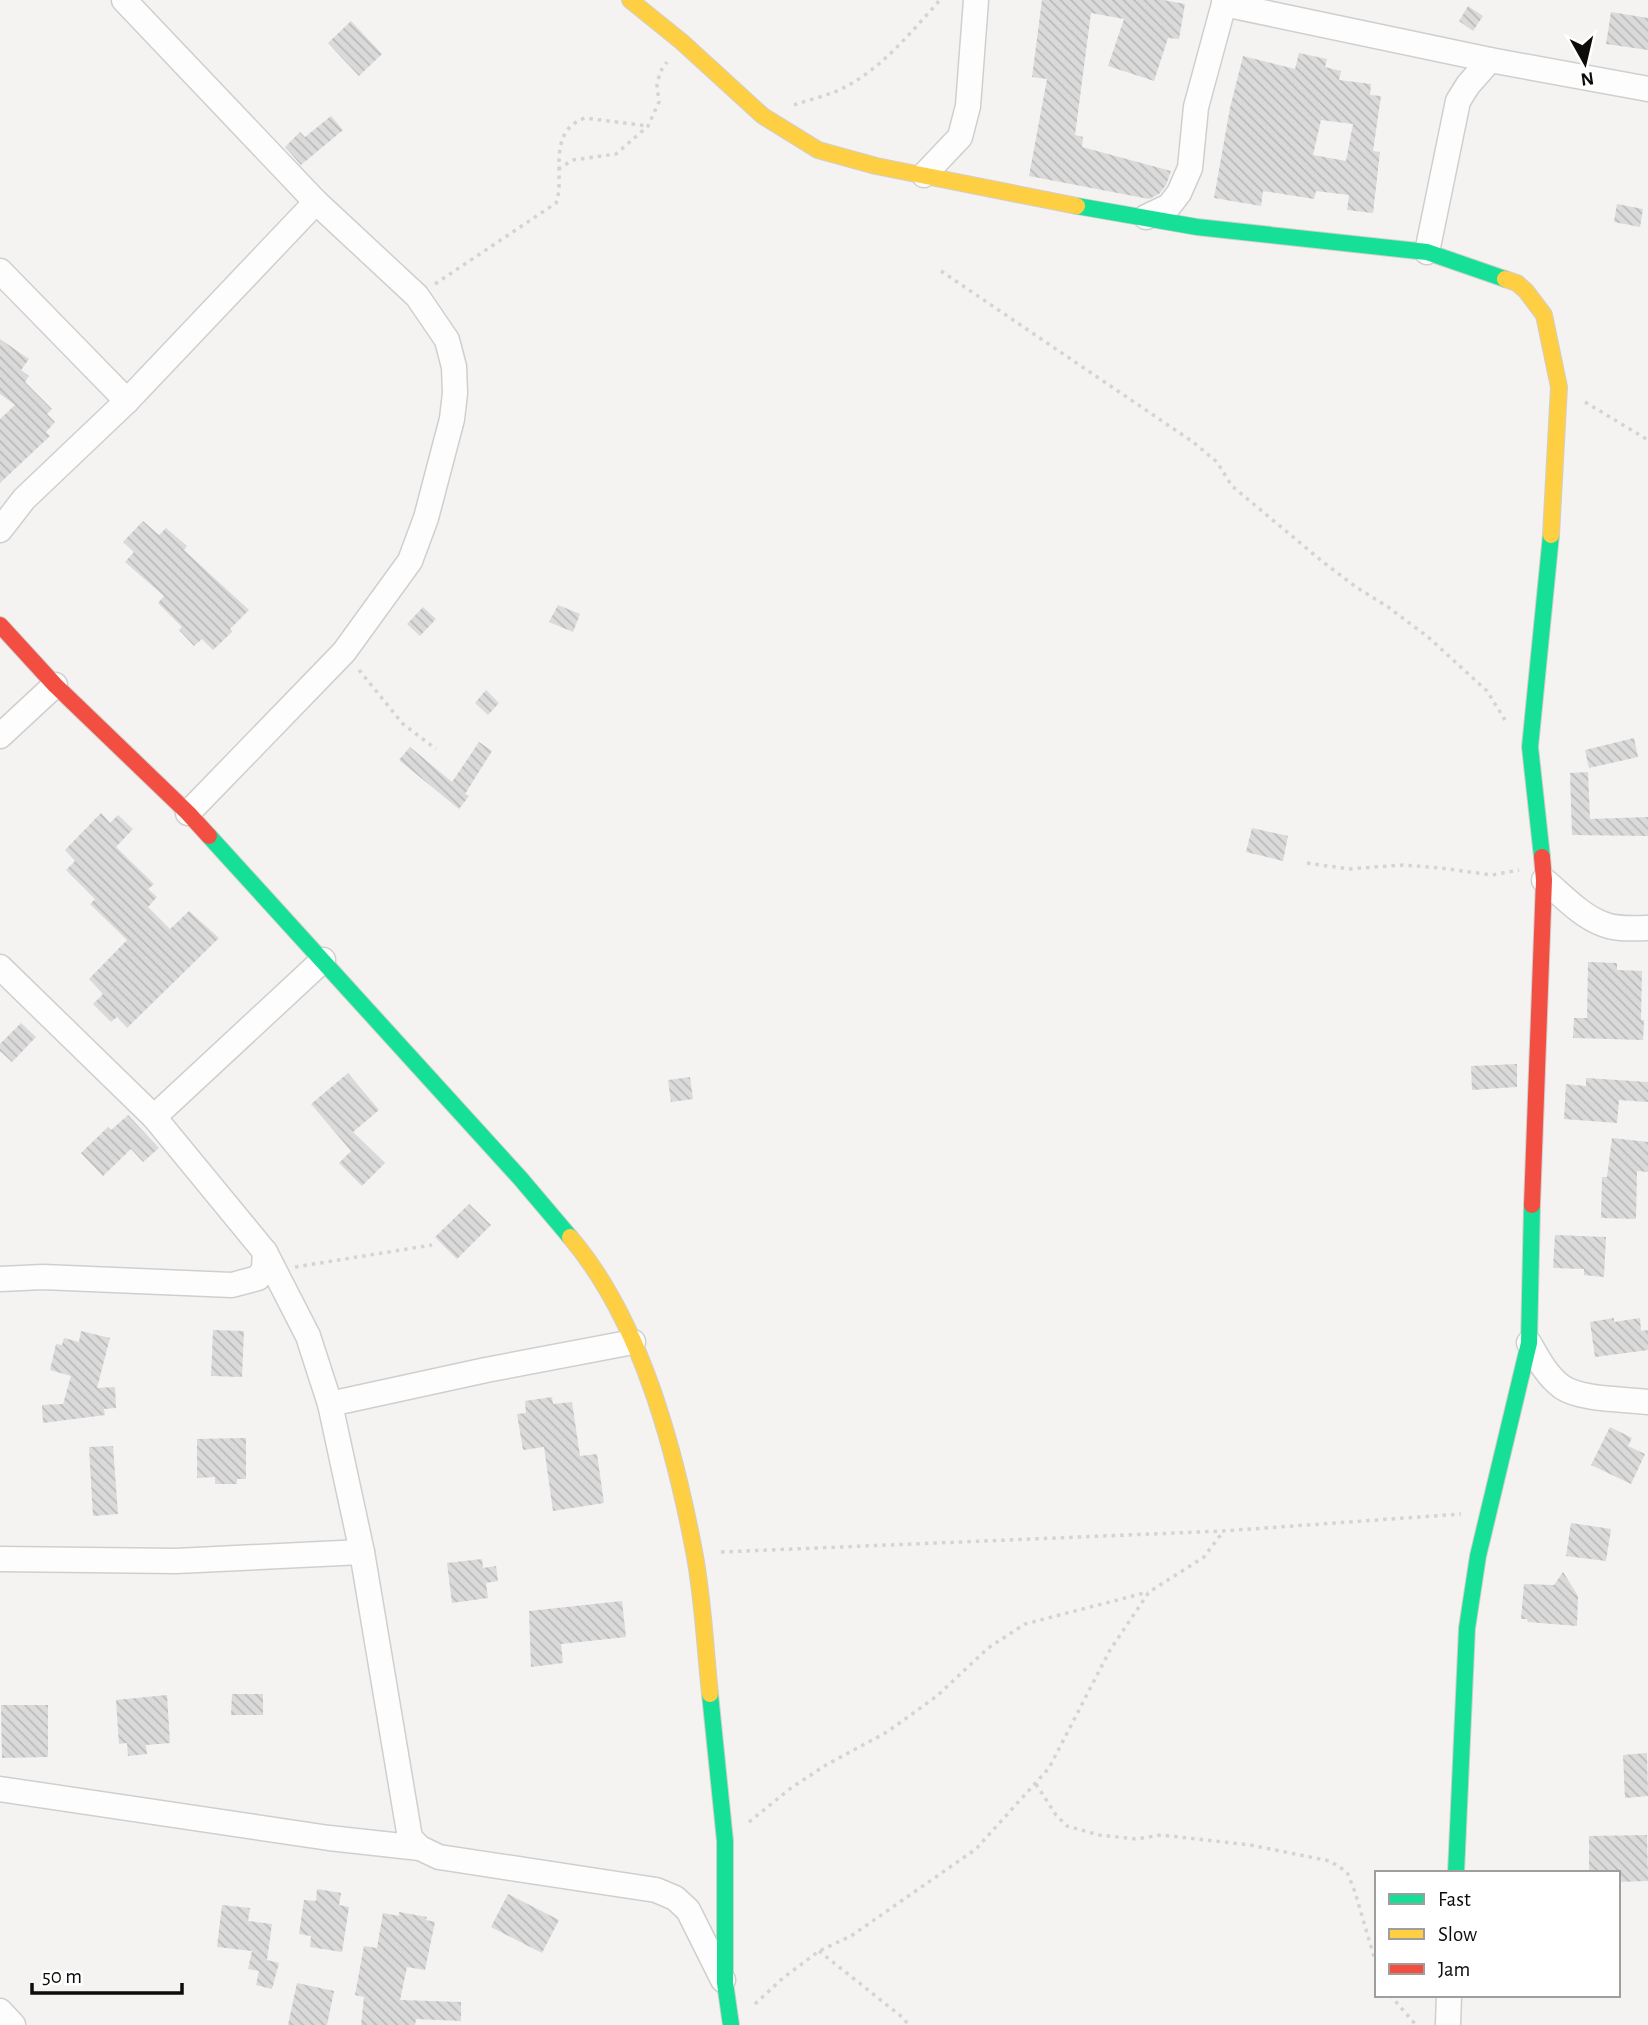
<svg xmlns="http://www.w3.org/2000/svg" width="1648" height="2025" font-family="'Alegreya Sans',sans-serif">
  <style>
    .building { fill: url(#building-back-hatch); fill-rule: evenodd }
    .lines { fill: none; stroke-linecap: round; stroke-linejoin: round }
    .street-casing { stroke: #d0cfce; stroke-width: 27 }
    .fast-casing { stroke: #d0cfce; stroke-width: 18 }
    .slow-casing { stroke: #d0cfce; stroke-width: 18 }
    .jam-casing { stroke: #d0cfce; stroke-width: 18 }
    .path { stroke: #d4d4d3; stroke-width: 3.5; stroke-dasharray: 3.5 5; stroke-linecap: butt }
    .street { stroke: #fdfdfd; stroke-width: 24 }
    .fast { stroke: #16e098; stroke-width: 16 }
    .slow { stroke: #ffcf43; stroke-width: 16 }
    .jam { stroke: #f24e42; stroke-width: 16 }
  </style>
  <defs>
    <pattern id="building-back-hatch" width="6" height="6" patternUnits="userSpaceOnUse" patternTransform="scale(1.75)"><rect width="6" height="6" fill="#dbdada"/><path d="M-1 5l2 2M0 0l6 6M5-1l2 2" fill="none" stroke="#bbbaba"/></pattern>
  </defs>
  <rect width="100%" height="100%" fill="#f4f3f2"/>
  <g class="building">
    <polygon points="1042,0 1163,0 1185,4 1179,39 1168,38 1154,81 1108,66 1124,19 1091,13 1075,135 1083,137 1082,147 1171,171 1166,185 1159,194 1149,199 1029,176 1047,79 1032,77"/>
    <polygon points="1468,6 1483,16 1473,31 1459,21"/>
    <polygon points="1611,12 1648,18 1648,50 1606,44"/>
    <polygon points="351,21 382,54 359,76 328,43"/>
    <path d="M 1299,53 L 1327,59 L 1325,67 L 1341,71 L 1339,80 L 1371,84 L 1370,95 L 1381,96 L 1373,151 L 1380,152 L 1373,213 L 1347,210 L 1349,195 L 1316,191 L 1314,199 L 1263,191 L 1261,206 L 1214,198 L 1230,108 L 1243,56 L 1295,69 ZM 1321,120 L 1353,124 L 1346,161 L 1313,155 Z"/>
    <polygon points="331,116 343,130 301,165 285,147 300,132 305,137"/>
    <polygon points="1617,204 1643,209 1640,227 1614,222"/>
    <polygon points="0,339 29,359 21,370 29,376 25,382 52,409 47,414 55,422 46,432 50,436 0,483 0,419 15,405 0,394"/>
    <polygon points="143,521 159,535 166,528 187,546 184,550 249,610 230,629 232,632 213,650 202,639 194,646 179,630 182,627 158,603 164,596 125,562 134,552 123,542"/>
    <polygon points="558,605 580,614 573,632 549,622"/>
    <polygon points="423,607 436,619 420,636 407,624"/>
    <polygon points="486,690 499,703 488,715 475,703"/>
    <polygon points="1634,738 1638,757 1589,768 1585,750"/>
    <polygon points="479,742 492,751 465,794 469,796 459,809 399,760 410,747 452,782"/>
    <polygon points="1588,772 1590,819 1648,817 1648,836 1572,835 1570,773"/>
    <polygon points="101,813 110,823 118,815 133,829 116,847 154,884 148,889 157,897 148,907 170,929 189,911 219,938 127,1028 117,1017 111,1022 93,1004 103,994 89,979 127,940 90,904 95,899 66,870 75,861 65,850"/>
    <polygon points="1252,828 1288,836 1283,861 1246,852"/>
    <polygon points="1588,962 1617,963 1617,970 1642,971 1641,1020 1644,1020 1643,1040 1573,1038 1574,1018 1587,1018"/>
    <polygon points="21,1023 36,1037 12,1062 0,1051 0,1044"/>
    <polygon points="1517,1064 1517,1087 1472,1090 1471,1066"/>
    <polygon points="348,1073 379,1110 353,1132 385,1163 362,1186 339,1163 351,1151 311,1104"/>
    <polygon points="690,1077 693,1099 671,1102 668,1080"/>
    <polygon points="1586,1078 1648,1082 1648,1102 1619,1100 1617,1123 1564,1119 1566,1084 1586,1086"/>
    <polygon points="128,1115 159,1148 143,1162 131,1149 103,1176 81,1153 108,1127 111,1130"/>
    <polygon points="1612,1138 1648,1142 1648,1172 1637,1171 1636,1219 1601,1218 1602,1177 1607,1177"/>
    <polygon points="469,1204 491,1225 457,1259 435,1237"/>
    <polygon points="1555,1235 1606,1237 1604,1277 1584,1275 1584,1269 1553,1268"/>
    <polygon points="1614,1318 1614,1322 1640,1318 1641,1331 1648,1330 1648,1350 1595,1357 1590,1322"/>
    <polygon points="213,1330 244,1331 242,1377 211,1376"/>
    <polygon points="81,1331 110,1338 97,1388 115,1387 116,1408 104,1409 105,1415 43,1423 42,1405 63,1404 71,1376 50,1370 56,1344 62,1345 64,1338 79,1342"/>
    <polygon points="552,1397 553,1404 572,1402 580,1456 597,1454 604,1503 553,1511 544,1447 523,1450 517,1414 526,1413 525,1401"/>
    <polygon points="1610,1427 1632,1438 1628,1446 1645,1454 1631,1484 1591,1465"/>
    <polygon points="246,1438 246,1479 237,1479 237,1484 215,1484 215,1477 197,1478 197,1439"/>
    <polygon points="113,1446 118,1514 93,1516 89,1447"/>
    <polygon points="1571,1523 1611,1529 1606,1561 1566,1556"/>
    <polygon points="482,1559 483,1568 496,1566 498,1581 486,1583 488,1598 452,1603 447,1563"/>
    <polygon points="1563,1572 1578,1596 1577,1626 1528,1622 1527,1619 1521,1619 1524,1584 1554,1585"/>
    <polygon points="622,1601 626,1637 561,1644 563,1663 531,1667 529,1611"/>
    <polygon points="232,1694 263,1694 263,1715 231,1715"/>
    <polygon points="167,1695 170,1743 146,1745 147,1754 128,1756 127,1743 119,1744 116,1700"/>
    <polygon points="1,1705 48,1705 48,1757 2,1758"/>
    <polygon points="1647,1753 1648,1796 1625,1798 1623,1755"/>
    <polygon points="1647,1835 1648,1881 1618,1882 1618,1873 1589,1873 1589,1836"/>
    <polygon points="317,1889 341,1893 339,1905 349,1907 342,1952 310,1947 311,1936 299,1934 304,1900 316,1901"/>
    <polygon points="508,1894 559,1920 542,1953 491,1927"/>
    <polygon points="222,1905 250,1908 248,1921 272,1924 267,1960 279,1963 272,1989 256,1985 259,1971 248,1969 252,1951 217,1947"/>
    <polygon points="399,1912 427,1917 426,1920 435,1922 425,1970 407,1967 400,2000 461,2002 461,2021 416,2019 415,2025 361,2025 364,1997 355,1995 364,1946 377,1948 383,1913 399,1916"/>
    <polygon points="297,1983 334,1991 327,2025 288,2025"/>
  </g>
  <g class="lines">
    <defs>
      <g id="street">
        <polyline points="124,0 316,202 417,296 447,340 454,367 455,393 452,419 426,518 410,561 344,652 188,813"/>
        <polyline points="1224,4 1490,60 1648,89"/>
        <polyline points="924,175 960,137 968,106 976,0"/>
        <polyline points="1146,217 1169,206 1179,193 1190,168 1196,107 1225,0"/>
        <polyline points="1427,252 1458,101 1468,85 1490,60"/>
        <polyline points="0,271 127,401"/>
        <polyline points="0,530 24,499 127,401 316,202"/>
        <polyline points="0,736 55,685"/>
        <path d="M 1544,880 C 1562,895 1581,916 1603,924 C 1617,930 1633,928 1648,928"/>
        <polyline points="0,967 154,1117 265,1252 308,1336 330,1404 362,1552 410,1838 420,1848 439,1857 656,1890 675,1898 688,1910 723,1980"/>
        <polyline points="154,1117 323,960"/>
        <polyline points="0,1279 43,1277 232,1285 258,1278 264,1269 265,1252"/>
        <path d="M 1529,1343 C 1538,1359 1547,1376 1562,1387 C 1581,1400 1625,1399 1648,1402"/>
        <polyline points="330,1404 486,1370 633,1342"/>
        <polyline points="0,1559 176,1561 362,1552"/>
        <polyline points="0,1789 329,1838 420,1848"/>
        <polyline points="0,2011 13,2025"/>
        <polyline points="1448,2025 1449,1995"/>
      </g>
      <g id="fast">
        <polyline points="1077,206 1197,227 1427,252 1505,279"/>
        <polyline points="209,836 520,1178 570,1237"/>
        <polyline points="1542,857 1530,747 1551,535"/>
        <polyline points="710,1694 725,1841 725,1983 731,2025"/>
        <polyline points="1456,1873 1467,1628 1478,1556 1529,1343 1532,1205"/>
      </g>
      <g id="slow">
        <polyline points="630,0 682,42 763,116 818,150 876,166 1077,206"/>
        <polyline points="1505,279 1517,283 1526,291 1544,315 1559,387 1551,535"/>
        <path d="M 570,1237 C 640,1319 674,1446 694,1551 C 703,1597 705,1647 710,1694"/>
      </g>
      <g id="jam">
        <polyline points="0,625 55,685 188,813 209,836"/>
        <polyline points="1532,1205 1544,880 1542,857"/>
      </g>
    </defs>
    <use href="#street" class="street-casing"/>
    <use href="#fast" class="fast-casing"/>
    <use href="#slow" class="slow-casing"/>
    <use href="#jam" class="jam-casing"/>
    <g class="path">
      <path d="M 794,105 C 811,99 831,95 847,86 C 884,66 912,31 940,0"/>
      <polyline points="558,169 573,160 616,154 648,126 659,102 657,85 660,72 667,62"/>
      <polyline points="941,271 1193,442 1217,462 1232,486 1323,562 1356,587 1388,607 1428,637 1487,691 1505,720"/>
      <path d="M 435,284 L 556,203 C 566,178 545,132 585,118 L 648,126"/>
      <polyline points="1585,402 1648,440"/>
      <polyline points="359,670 403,724 436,749"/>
      <polyline points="1307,863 1349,869 1403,865 1441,868 1492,875 1519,870"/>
      <polyline points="295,1267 432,1245"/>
      <polyline points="721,1552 1223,1531 1461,1514"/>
      <polyline points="1036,1784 1056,1815 1067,1826 1099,1835 1136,1839 1161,1835 1250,1845 1330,1861 1347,1872 1355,1892 1377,1967"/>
      <polyline points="749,1822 791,1788 826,1765 887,1732 937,1696 988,1648 1025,1624 1148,1592"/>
      <polyline points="819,1951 902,2017 909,2025"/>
      <polyline points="1390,1995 1416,2025"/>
      <polyline points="755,2004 783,1978 819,1951 851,1936 976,1849 1049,1768 1110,1650 1149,1592 1204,1557 1222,1533"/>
    </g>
    <use href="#street" class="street"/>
    <use href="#fast" class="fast"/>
    <use href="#slow" class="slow"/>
    <use href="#jam" class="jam"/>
  </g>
  <rect x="1375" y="1871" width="245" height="126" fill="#ffffff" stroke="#9e9e9d" stroke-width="2"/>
  <rect x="1389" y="1894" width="35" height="10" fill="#16e098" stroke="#9e9e9d" stroke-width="2"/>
  <text x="1438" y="1906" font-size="21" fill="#0c0c0b">Fast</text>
  <rect x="1389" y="1929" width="35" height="10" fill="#ffcf43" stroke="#9e9e9d" stroke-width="2"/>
  <text x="1438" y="1941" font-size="21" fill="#0c0c0b">Slow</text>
  <rect x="1389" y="1964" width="35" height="10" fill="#f24e42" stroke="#9e9e9d" stroke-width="2"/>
  <text x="1438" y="1976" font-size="21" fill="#0c0c0b">Jam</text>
  <g transform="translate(1585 63) rotate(172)" stroke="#ffffff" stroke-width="5" paint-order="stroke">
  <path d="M0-5L12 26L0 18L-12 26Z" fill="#0c0c0b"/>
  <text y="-10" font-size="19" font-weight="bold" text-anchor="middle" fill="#0c0c0b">N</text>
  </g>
  <path d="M32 1983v10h150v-10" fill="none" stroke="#0c0c0b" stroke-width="3.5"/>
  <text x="42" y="1983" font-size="21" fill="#0c0c0b" stroke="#ffffff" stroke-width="5" paint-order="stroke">50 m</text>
</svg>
